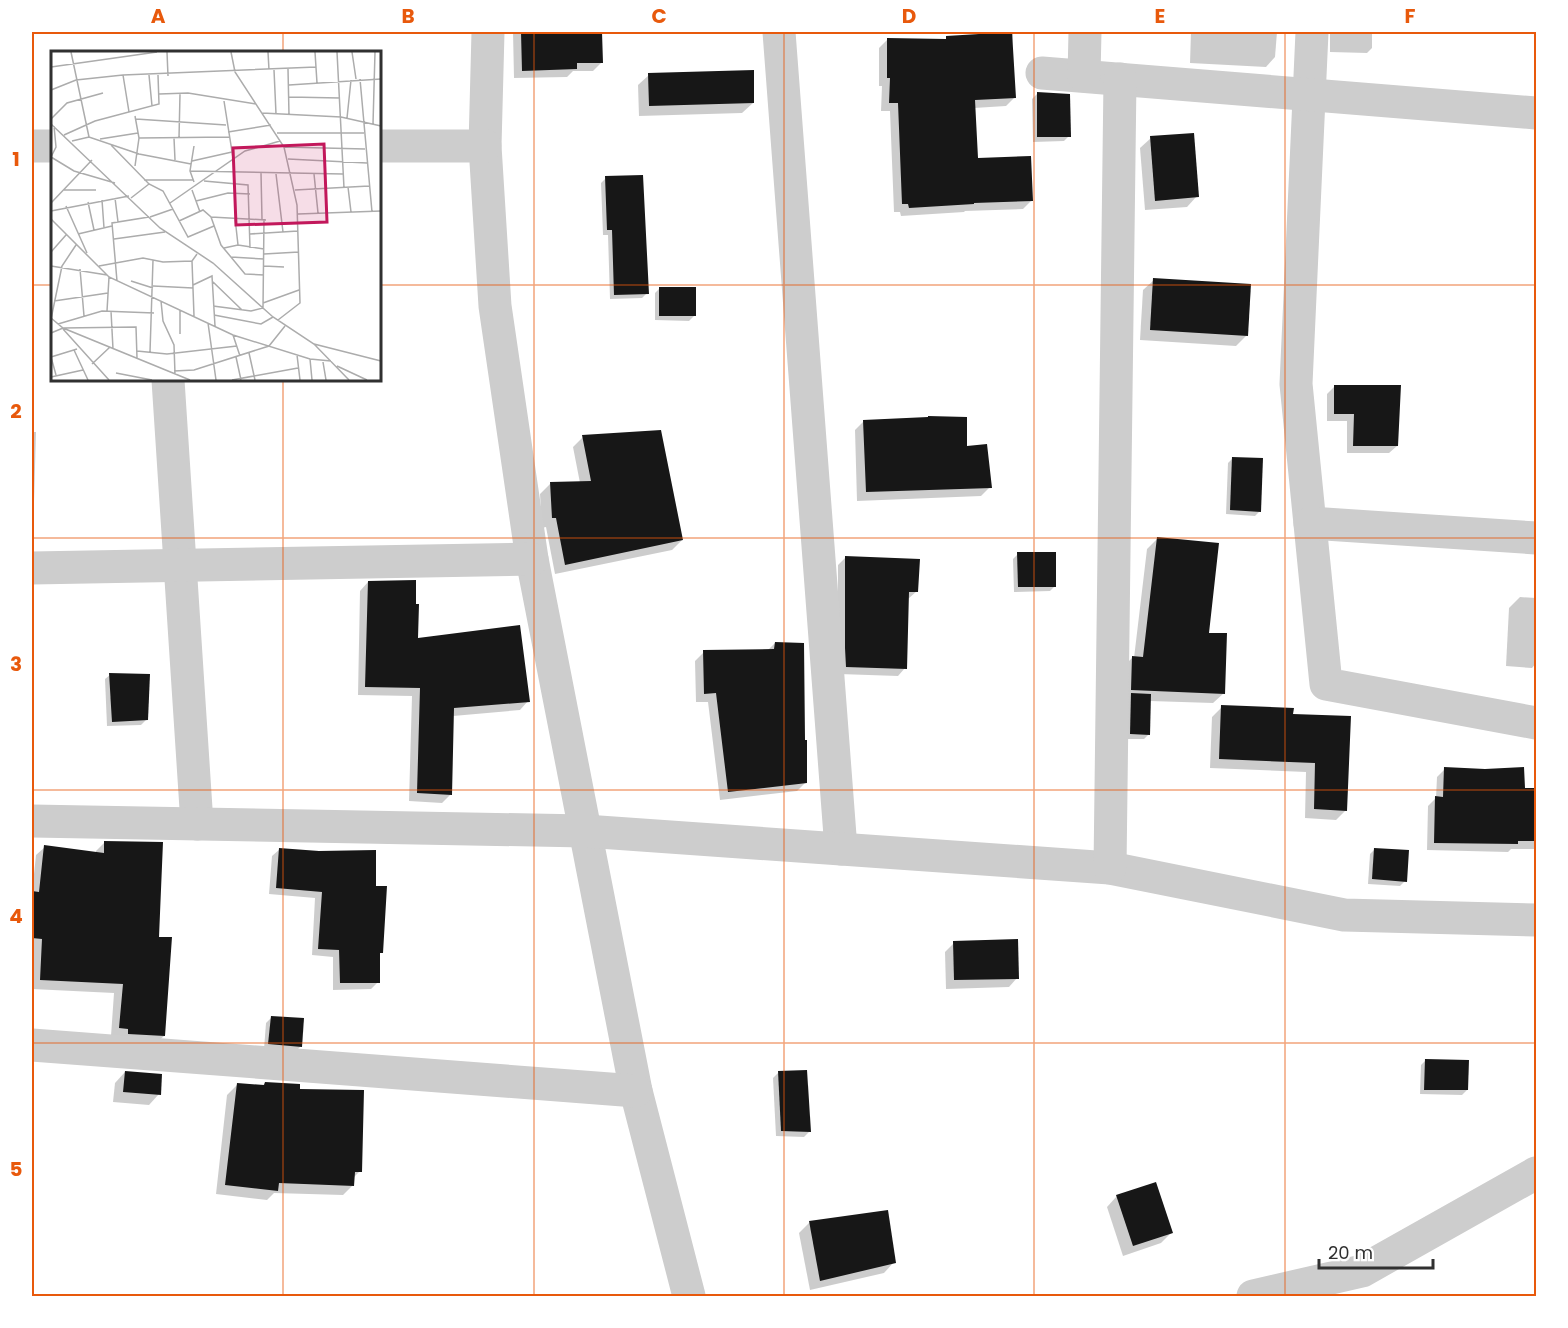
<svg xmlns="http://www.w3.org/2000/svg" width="1568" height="1328" font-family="Poppins,sans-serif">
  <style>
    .shadow { fill: #0003 }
    .building { fill: #171717 }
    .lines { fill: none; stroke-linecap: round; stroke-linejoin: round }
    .minor { stroke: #cdcdcd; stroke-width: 33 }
    .grid { fill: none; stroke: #e8590c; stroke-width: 1.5; stroke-opacity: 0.55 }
    .inset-road { fill: none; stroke: #acacac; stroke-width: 1.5 }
    .view { fill: #c2185b; fill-opacity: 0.15; stroke: #c2185b; stroke-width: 3 }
    .inset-edge { fill: none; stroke: #303030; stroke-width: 3 }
    .neatline { fill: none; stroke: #e8590c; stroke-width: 2 }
    .grid-label { font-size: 20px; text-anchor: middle; font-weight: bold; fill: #e8590c }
  </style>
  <rect width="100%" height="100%" fill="#fff"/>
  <g class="shadow">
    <polygon points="513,32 601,32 601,63 593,71 573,71 567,77 514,78"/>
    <polygon points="978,32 1013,32 1012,48 1015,97 1006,106 974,108 976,159 1031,201 1023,209 965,211 964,212 901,216 900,212 894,212 890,111 881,111 882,86 879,86 879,48 887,40 944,41 947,38 977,36"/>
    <polygon points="1191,32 1277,32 1275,57 1266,67 1190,63"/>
    <polygon points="1330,32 1372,32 1372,48 1367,53 1330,52"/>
    <polygon points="649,75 753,103 742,113 639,116 638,85"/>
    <polygon points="1037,94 1069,136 1064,141 1033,142 1032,99"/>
    <polygon points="1151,138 1197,196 1187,207 1145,210 1140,148"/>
    <polygon points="606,178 647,293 642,298 610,299 608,235 603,235 601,183"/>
    <polygon points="1154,280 1247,335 1236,346 1140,340 1143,290"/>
    <polygon points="660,288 694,316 689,321 655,320 655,293"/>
    <polygon points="1335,386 1397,446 1389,453 1347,453 1347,421 1327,421 1327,394"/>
    <polygon points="864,421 966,448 990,487 981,496 857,501 855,430"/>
    <polygon points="32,432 36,432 34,502 32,505"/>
    <polygon points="583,437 682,540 672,550 555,574 546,527 542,528 540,494 550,484 580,483 573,447"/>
    <polygon points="1233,458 1260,511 1255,516 1226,514 1228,463"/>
    <polygon points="1158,538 1208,634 1224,693 1213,703 1150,701 1149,734 1144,739 1126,739 1122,668 1133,657 1134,658 1147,549"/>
    <polygon points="1018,554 1055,586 1050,591 1014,592 1013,559"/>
    <polygon points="845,558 917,591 908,599 905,668 898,676 839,674 838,656 838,565"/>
    <polygon points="368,582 416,639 528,701 520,710 453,716 451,794 442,803 409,801 412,696 358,695 360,591"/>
    <polygon points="1520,597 1536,598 1536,663 1532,668 1506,666 1509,608"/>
    <polygon points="775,643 806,782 797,791 720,800 708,702 696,702 695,661 704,652 767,651"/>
    <polygon points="110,675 146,720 141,725 107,726 105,679"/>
    <polygon points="1222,707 1292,716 1346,810 1336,820 1305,818 1306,772 1210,768 1212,717"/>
    <polygon points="1445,769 1523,789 1536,789 1536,849 1511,849 1508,852 1427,850 1428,806 1436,798 1437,777"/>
    <polygon points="104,843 157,938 164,1036 155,1044 111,1036 114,993 32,989 32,893 36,855 45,847 96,854 96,851"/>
    <polygon points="280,849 375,888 381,952 379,955 378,982 371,989 333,990 333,957 312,955 315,898 269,894 272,856"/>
    <polygon points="1375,849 1405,881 1400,886 1368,884 1370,854"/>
    <polygon points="954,943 1017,978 1009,987 946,989 945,952"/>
    <polygon points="271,1018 301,1046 296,1051 264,1049 266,1023"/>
    <polygon points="1426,1060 1467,1090 1462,1095 1420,1094 1421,1065"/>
    <polygon points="125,1072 159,1094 149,1105 113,1102 115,1083"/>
    <polygon points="778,1073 809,1132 804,1137 776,1136 773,1078"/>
    <polygon points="265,1083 298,1091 360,1171 353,1178 353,1185 343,1195 274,1193 267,1200 216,1194 227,1095 237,1085 262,1086"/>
    <polygon points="1117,1196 1171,1233 1161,1243 1123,1256 1107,1207"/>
    <polygon points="887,1212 894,1262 884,1273 810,1290 799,1233 809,1223"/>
  </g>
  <g class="building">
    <polygon points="521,32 602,32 603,63 577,63 577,69 522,71"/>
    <polygon points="1012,32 1016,98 975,100 978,158 1031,156 1033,201 974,203 974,204 909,208 908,204 902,204 898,103 889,103 890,78 887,78 887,38 946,39 946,36"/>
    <polygon points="754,70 754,103 649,106 648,73"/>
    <polygon points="1037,92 1070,94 1071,137 1037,137"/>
    <polygon points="1194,133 1199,197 1155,201 1150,136"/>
    <polygon points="643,175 649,294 614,295 612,230 607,230 605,176"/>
    <polygon points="1153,278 1251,284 1248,336 1150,330"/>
    <rect x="659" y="287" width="37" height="29"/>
    <polygon points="1334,385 1401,385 1398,446 1353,446 1354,414 1334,414"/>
    <polygon points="928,416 967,417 967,446 987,444 992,488 866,492 863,420 928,417"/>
    <polygon points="661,430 683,540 565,565 556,518 552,518 550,482 591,481 582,435"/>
    <polygon points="1232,457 1263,458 1261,512 1230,510"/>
    <polygon points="1157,537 1219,543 1209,633 1227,633 1225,694 1131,690 1132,656 1143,657"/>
    <polygon points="1017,552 1056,552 1056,587 1018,587"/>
    <polygon points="845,556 920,559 918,592 909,592 907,669 846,667 845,648"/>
    <polygon points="416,580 416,604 419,604 418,638 520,625 530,702 454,708 452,795 417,793 420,688 365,687 368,581"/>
    <polygon points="775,642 804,643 805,740 807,740 807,783 728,792 716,693 704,694 703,650 774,649"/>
    <polygon points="109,673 150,674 148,720 112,722"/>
    <polygon points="1131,693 1151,694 1150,735 1130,734"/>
    <polygon points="1221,705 1294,708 1293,714 1351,716 1347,811 1314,809 1315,763 1219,759"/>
    <polygon points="1444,767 1485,769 1524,767 1525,788 1536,788 1536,841 1518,841 1518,844 1434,843 1435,796 1443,797"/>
    <polygon points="104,841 163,842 159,937 172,937 165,1036 128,1034 128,1029 119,1028 123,984 40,980 42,939 32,938 32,891 39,892 44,845 104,853"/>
    <polygon points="279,848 319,851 376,850 376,886 387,886 383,953 380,953 380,983 340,983 339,950 318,949 322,892 276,888"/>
    <polygon points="1374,848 1409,850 1407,882 1372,879"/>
    <polygon points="1018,939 1019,979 954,980 953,941"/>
    <polygon points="271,1016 304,1018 302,1047 268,1044"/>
    <polygon points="1425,1059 1469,1060 1468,1090 1424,1090"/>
    <polygon points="807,1070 811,1132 781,1131 778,1071"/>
    <polygon points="125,1071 162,1074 161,1095 123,1092"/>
    <polygon points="265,1082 300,1084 300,1089 364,1090 362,1172 355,1172 354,1186 279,1183 278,1191 225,1185 237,1083 264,1085"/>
    <polygon points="1156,1182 1173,1233 1133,1246 1116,1195"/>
    <polygon points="888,1210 896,1263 820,1281 809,1221"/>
  </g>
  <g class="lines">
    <g class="minor">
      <polyline points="488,32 485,146 495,306 532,559 636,1091 689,1296"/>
      <polyline points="779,32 841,849"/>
      <polyline points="1312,32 1296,384 1326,684 1536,723"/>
      <polyline points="1042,73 1536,113"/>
      <polyline points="1084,76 1085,32"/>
      <polyline points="32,146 52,146"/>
      <polyline points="380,146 485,146"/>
      <polyline points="168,380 197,824"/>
      <polyline points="1310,523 1536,538"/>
      <polyline points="32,568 532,559"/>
      <polyline points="32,821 585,831 1110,868 1344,915 1536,920"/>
      <polyline points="1110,868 1120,79"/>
      <polyline points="32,1045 636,1091"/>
      <polyline points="1253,1296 1362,1271 1536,1173"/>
    </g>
  </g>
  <path class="grid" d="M 283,32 L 283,52M 534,32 L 534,1296M 784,32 L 784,1296M 1034,32 L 1034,1296M 1285,32 L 1285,1296M 32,285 L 52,285M 380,285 L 1536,285M 283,380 L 283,1296M 32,538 L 1536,538M 32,790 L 1536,790M 32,1043 L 1536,1043"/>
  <g transform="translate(51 51)">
    <rect width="330" height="330" fill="#fff"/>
    <path class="inset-road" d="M 20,1 L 38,86M 116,1 L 117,25M 180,1 L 184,21 L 233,96 L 246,154 L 249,252 L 227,269M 217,1 L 218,19M 264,1 L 266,32M 286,1 L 293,137M 301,1 L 305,28M 0,16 L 106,1M 237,18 L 238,64M 223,19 L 225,63M 72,24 L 78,61M 98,24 L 101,55M 309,28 L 321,161M 238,34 L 330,28M 0,39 L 25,29 L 72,24 L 265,16M 108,43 L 137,42 L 205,53M 238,46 L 289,47M 173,50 L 182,107M 211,62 L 290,66 L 330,75M 296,67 L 300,29M 0,68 L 16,52 L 52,42M 85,68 L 175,74M 0,73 L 109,177 L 162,212 L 222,266 L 263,293 L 298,329M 322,73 L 324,1M 177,81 L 220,74M 226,82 L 313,82M 13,84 L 44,70 L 108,53 L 107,24M 88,87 L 179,86M 123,87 L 124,109M 128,87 L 129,43M 49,88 L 87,82M 21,90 L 38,86 L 88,103 L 140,113M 60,94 L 98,133 L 112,140 L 137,186 L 163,175M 143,95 L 139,120 L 143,131M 233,96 L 314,98M 0,106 L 23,120 L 64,132M 0,106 L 5,96 L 3,75M 237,108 L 316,112M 141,110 L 181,101M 84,115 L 88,87 L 84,65M 139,120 L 292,123M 210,122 L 211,168M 225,123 L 232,181M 263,123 L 267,162M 93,129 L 142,129M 153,130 L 197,134 L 199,197M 297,136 L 300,161M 13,139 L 45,139M 141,139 L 149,161M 244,139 L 318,135M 64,147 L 67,171M 80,147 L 98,133M 51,149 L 53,177M 145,150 L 177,142 L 199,143M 37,151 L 43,179M 0,152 L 41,109M 119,152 L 194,100 L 229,90M 15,155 L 36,202M 0,160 L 78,145M 247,163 L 330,160M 99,166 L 122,158M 160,166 L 215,169M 184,167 L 187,194M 0,168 L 58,226 L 182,284 L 259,308 L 280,310M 128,170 L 152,159 L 160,166 L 170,194 L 194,223 L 213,224M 27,183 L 61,175M 199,183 L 247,180M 63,188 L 114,181M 173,197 L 187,194 L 213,198M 0,201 L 15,184M 213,203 L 248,201M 180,206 L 213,208M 0,215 L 56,224M 48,215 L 92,207 L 112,211 L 141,210M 213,215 L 233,216M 29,218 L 33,265M 66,230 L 61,172 L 98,166M 80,230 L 102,237M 161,230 L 191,259M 142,234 L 161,225 L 164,275M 102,235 L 142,237M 3,250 L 57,242M 110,250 L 112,270 L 123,294 L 124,323M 212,252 L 248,239M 162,255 L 200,260 L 212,257 L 213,168M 129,259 L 129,283M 56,260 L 58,226M 60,260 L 62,298M 163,264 L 210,273 L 222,266M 143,265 L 141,210 L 146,203M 0,267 L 12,277 L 139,329M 0,268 L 11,215 L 25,194M 157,272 L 165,329M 7,273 L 51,260 L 103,262M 12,278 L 58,329M 0,282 L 12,277 L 85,276 L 86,307M 182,284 L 189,305M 263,293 L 330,310M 23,299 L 37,329M 86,300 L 116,303 L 186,295M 99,301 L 102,209M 198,302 L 204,329M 246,304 L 249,329M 0,306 L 26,298M 0,306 L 5,324M 185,306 L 190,329M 259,308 L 261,329M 272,311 L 275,329M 41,313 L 59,296M 286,315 L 316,329M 123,320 L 143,319 L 218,295 L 234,275M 65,322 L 101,329M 0,326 L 32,319M 181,329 L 247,317"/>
    <path class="view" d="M 273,93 L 276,171 L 185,174 L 182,97 Z"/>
    <rect width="330" height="330" class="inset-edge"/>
  </g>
  <rect width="1568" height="1328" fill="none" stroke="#ffffff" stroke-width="66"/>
  <path d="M1319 1259v9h114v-9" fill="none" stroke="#303030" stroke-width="3"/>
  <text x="1328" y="1259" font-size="18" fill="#303030" stroke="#ffffff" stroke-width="4.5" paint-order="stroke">20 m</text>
  <rect x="33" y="33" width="1502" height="1262" class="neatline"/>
  <g class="grid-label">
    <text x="158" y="23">A</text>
    <text x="408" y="23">B</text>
    <text x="659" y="23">C</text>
    <text x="909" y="23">D</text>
    <text x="1160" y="23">E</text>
    <text x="1410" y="23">F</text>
    <text x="16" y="166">1</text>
    <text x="16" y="418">2</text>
    <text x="16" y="671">3</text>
    <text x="16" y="923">4</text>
    <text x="16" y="1176">5</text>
  </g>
</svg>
